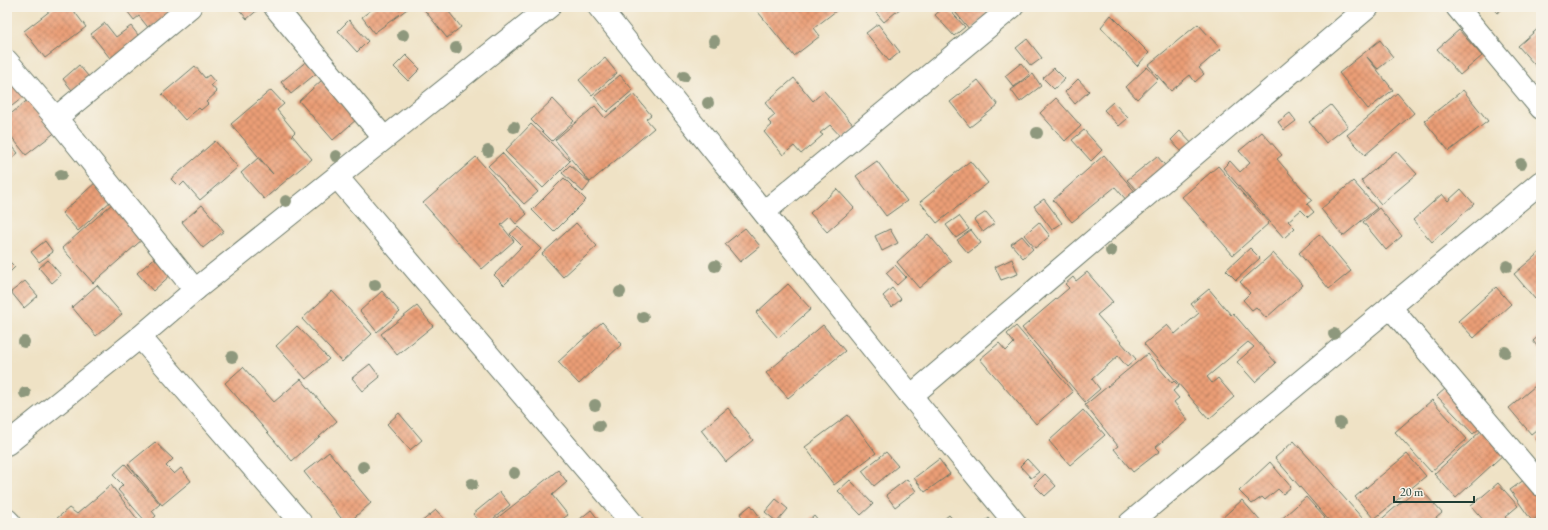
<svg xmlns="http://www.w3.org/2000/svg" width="1548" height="530" font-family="'EB Garamond',serif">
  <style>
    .building { fill: url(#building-cross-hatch) }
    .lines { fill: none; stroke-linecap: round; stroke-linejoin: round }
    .minor-casing { stroke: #687767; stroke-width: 24 }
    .minor { stroke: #fff; stroke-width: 22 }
    .tree { fill: #8e987d }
  </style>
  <defs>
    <pattern id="building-cross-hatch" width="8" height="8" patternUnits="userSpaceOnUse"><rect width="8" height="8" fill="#eb9e76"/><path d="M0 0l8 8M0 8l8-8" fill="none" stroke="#be8262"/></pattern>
  </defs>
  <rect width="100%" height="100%" fill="#f7f3e8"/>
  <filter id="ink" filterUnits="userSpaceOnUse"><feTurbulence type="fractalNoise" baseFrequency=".025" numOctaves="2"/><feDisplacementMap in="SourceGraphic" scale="8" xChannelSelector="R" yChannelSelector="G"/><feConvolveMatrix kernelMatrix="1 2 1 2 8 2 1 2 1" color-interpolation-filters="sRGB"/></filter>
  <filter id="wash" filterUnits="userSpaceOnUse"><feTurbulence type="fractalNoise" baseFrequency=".012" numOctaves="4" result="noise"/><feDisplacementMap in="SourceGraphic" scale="16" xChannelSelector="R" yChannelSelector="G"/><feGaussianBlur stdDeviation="0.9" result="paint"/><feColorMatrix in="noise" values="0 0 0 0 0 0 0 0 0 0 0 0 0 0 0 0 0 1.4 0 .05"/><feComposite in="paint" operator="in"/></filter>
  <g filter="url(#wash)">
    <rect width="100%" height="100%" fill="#efe2c5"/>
    <g id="blocks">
      <g class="building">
        <polygon points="55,7 71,7 86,27 45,58 24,31"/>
        <polygon points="124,7 176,7 150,30 139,16 134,20"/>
        <polygon points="237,7 261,7 247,19"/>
        <polygon points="375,7 410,7 374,33 362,17"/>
        <polygon points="422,7 445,7 461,27 447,38"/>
        <polygon points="754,7 841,7 814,28 820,36 794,56"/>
        <polygon points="871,7 902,7 884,22"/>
        <polygon points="944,7 947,7 965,27 954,36 935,15"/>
        <polygon points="951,7 981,7 988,15 970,30"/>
        <polygon points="1492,7 1505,7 1497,13"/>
        <polygon points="1111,15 1149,53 1137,66 1101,27"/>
        <polygon points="349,20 368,41 357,52 338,31"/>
        <polygon points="105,23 116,37 131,26 142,40 113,62 91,34"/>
        <polygon points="878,24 900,52 889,61 866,33"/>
        <polygon points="1198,24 1221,49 1199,68 1204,74 1195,82 1190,75 1171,91 1148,65"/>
        <polygon points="1541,26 1541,72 1518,46"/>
        <polygon points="1459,30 1482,56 1460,75 1437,49"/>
        <polygon points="1027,39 1042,58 1031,66 1016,48"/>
        <polygon points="1380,40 1393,57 1378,69 1367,57 1393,90 1368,109 1339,73"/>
        <polygon points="406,55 420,69 408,81 394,67"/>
        <polygon points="605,58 617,73 592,95 579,80"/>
        <polygon points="308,60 318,72 291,94 281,82"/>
        <polygon points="1021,63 1030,74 1014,87 1005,76"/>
        <polygon points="79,65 93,82 76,95 63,79"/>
        <polygon points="195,66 205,78 209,75 215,82 211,85 217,92 206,102 208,104 201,110 199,108 185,120 162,94"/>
        <polygon points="1147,67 1158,79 1137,99 1126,87"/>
        <polygon points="1054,68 1065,79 1054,89 1043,78"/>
        <polygon points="7,70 27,94 7,110"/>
        <polygon points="1033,74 1041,86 1020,102 1011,90"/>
        <polygon points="620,75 633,90 607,112 594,97"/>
        <polygon points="794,78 813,101 824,91 856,128 843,139 830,125 820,133 823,135 801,154 794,146 783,155 764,132 772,125 768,121 775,115 765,103"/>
        <polygon points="1078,79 1089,91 1075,104 1065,92"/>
        <polygon points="322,80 357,119 333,140 299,101"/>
        <polygon points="978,80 998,105 970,127 950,102"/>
        <polygon points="271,90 284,104 277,110 295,132 292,135 312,159 264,199 241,173 258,158 273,174 231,124"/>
        <polygon points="1463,90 1488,121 1449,151 1424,121"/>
        <polygon points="1397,93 1414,113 1365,155 1347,135"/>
        <polygon points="634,94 651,115 646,119 654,128 590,182 555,140 595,106 605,118"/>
        <polygon points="30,98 57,131 26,155 7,131 7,117"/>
        <polygon points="1056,98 1081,126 1065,141 1040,113"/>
        <polygon points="553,99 574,121 552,141 531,120"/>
        <polygon points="1113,102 1128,118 1119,126 1104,110"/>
        <polygon points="1331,105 1348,126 1326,143 1309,122"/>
        <polygon points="1290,113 1296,121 1284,130 1278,122"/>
        <polygon points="531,124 570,161 543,188 505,151"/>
        <polygon points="1084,130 1102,150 1091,161 1072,140"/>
        <polygon points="1180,131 1194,146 1184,155 1171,140"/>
        <polygon points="1262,132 1282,155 1277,159 1312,200 1307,204 1314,212 1308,217 1301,210 1288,221 1295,228 1284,238 1223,168 1230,161 1240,172 1250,163 1239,151"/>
        <polygon points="7,140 18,153 7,162"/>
        <polygon points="215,141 238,167 200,200 184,182 179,187 171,179"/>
        <polygon points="1396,151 1417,174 1381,204 1361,181"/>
        <polygon points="502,153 538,192 524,204 488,166"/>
        <polygon points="1104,155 1137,194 1128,202 1115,187 1072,222 1053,200"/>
        <polygon points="1157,156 1169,170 1140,194 1127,180"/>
        <polygon points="476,157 527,214 516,224 510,217 501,225 514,241 482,269 423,203"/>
        <polygon points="877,161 907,201 886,216 856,176"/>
        <polygon points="970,161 988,183 937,223 920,202"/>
        <polygon points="570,165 590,183 583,192 562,173"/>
        <polygon points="1218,166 1269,223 1233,255 1182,197"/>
        <polygon points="564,178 586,200 554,232 532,210"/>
        <polygon points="97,181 113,199 78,231 62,213"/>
        <polygon points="1353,181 1377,208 1343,236 1321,209"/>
        <polygon points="837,189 854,208 827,232 810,213"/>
        <polygon points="1461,189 1474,204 1432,242 1413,220 1442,194 1448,201"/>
        <polygon points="1044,199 1062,223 1052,230 1034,206"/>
        <polygon points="113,203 144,238 93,283 62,248"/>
        <polygon points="202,205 224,231 203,248 182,222"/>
        <polygon points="1379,208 1402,236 1386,250 1363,222"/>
        <polygon points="986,212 995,223 983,232 974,220"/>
        <polygon points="959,216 969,229 956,238 946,225"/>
        <polygon points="1039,222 1050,236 1035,248 1024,235"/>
        <polygon points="576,223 597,246 563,277 542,254"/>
        <polygon points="518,227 541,249 504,285 494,275 522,246 510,234"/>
        <polygon points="745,228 760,246 740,262 725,244"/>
        <polygon points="890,229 898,243 882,251 875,236"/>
        <polygon points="971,230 981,243 968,253 957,240"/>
        <polygon points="928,234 951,261 919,288 897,262"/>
        <polygon points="1320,234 1351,271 1329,289 1299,253"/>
        <polygon points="1022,236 1033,249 1023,258 1011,244"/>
        <polygon points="45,241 53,252 39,262 31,252"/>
        <polygon points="1250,248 1260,258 1236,280 1226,270"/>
        <polygon points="1541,251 1541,293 1535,299 1514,274"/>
        <polygon points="1273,253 1303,285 1266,318 1256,307 1252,310 1243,300 1250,293 1240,282"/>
        <polygon points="158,255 174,272 153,291 137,273"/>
        <polygon points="7,259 15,267 7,275"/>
        <polygon points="1012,259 1018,274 1001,280 995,267"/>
        <polygon points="48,260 61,275 52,283 39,268"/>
        <polygon points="895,265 906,277 897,285 886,273"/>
        <polygon points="1087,272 1113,302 1097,315 1136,359 1127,367 1118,356 1092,379 1100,389 1085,402 1022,328 1069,288 1065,284 1073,277 1076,281"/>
        <polygon points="25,281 38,296 24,308 11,292"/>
        <polygon points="788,284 811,309 778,338 756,313"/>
        <polygon points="97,285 122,314 96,336 72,307"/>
        <polygon points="1496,287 1511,304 1474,338 1458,321"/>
        <polygon points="892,288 901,299 892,307 883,296"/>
        <polygon points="1209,289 1231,315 1233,313 1276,363 1255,382 1237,362 1254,347 1248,342 1207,377 1212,383 1218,378 1234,397 1209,419 1144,344 1167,325 1175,334 1199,313 1191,304"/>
        <polygon points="332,291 372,334 342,362 302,319"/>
        <polygon points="382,291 400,312 377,332 360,311"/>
        <polygon points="417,306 433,326 397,355 381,334"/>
        <polygon points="602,322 622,344 579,384 558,362"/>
        <polygon points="823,325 845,351 788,398 766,373"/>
        <polygon points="297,326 329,359 306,379 276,346"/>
        <polygon points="1016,326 1073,392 1036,424 980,359 999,343 1006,351 1014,343 1007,334"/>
        <polygon points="1541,334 1541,351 1533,341"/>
        <polygon points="1147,354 1172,383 1174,381 1179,386 1173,391 1179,398 1174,402 1188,420 1156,447 1160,451 1133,472 1114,449 1118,446 1085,405"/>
        <polygon points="370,364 380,377 363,391 352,378"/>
        <polygon points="243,367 274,402 301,379 337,421 292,461 225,383"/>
        <polygon points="1541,381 1541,426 1531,434 1509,408"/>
        <polygon points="1446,388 1482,426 1473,434 1437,396"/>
        <polygon points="1432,400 1467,439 1431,472 1395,432"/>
        <polygon points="728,408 753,440 726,462 701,430"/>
        <polygon points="1083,410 1105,435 1070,465 1049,441"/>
        <polygon points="399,413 422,440 410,450 387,424"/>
        <polygon points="848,415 876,453 834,485 805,447"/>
        <polygon points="1484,428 1505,453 1456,498 1434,474"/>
        <polygon points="1541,435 1541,446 1536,439"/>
        <polygon points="1294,441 1363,519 1358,523 1331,523 1275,458"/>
        <polygon points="155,442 173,459 166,466 174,474 181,468 191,481 162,505 128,464"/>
        <polygon points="329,452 371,503 348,523 345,523 304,472"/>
        <polygon points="886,452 898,466 874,486 862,471"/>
        <polygon points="1407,454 1426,476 1374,519 1355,497"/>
        <polygon points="939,459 950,474 925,492 914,478"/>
        <polygon points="1027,459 1039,472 1031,478 1020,466"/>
        <polygon points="1270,462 1291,487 1283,494 1278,489 1265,500 1262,497 1252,504 1239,491"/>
        <polygon points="125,464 160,504 152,511 156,516 148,523 147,523 118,490 123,485 113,475"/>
        <polygon points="558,470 567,482 552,495 568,515 557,523 491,523"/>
        <polygon points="1045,474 1056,486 1045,496 1034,485"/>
        <polygon points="1528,477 1541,495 1541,514 1532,521 1510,490"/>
        <polygon points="907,479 916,491 895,507 886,495"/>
        <polygon points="850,480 873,504 861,515 838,491"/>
        <polygon points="1498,483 1518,506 1505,517 1510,523 1486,523 1471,506"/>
        <polygon points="111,485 138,520 135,523 59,523 56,519 69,508 77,514"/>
        <polygon points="1419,487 1442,513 1430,523 1377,523"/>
        <polygon points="500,492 510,505 488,523 481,523 473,514"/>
        <polygon points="1306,497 1325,518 1319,523 1277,523"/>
        <polygon points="776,499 788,509 777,522 765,512"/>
        <polygon points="1242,500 1262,523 1224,523 1221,519"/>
        <polygon points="751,505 760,517 752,523 747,523 740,514"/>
        <polygon points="436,510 448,523 420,523"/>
        <polygon points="591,510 601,523 575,523"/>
        <polygon points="949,515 956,523 939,523"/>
        <polygon points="814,516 820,523 806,523"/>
        <polygon points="765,518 769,523 759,523"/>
        <polygon points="989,518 993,523 983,523"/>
      </g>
    </g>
  </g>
  <g filter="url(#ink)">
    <use href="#blocks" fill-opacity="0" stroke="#687767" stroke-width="1"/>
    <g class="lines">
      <defs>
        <g id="minor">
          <polyline points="275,7 384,138"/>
          <polyline points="599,7 911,396 1015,523"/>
          <polyline points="1457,7 1541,108"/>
          <polyline points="7,61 56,118 195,290"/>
          <polyline points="56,118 190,7"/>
          <polyline points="337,177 632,523"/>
          <polyline points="764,212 1012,7"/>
          <polyline points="1390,307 1541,485"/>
          <polyline points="140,337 301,523"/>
          <polyline points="911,396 1368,7"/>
          <polyline points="7,444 140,337 195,290 549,7"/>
          <polyline points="7,520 10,523"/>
          <polyline points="1130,523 1541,182"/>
        </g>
      </defs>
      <use href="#minor" class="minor-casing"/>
      <use href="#minor" class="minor"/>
    </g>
    <g class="tree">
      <circle cx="403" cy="35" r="6"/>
      <circle cx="714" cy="41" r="6"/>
      <circle cx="456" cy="48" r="6"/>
      <circle cx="684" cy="76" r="6"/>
      <circle cx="708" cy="103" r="6"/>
      <circle cx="514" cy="127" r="6"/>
      <circle cx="1037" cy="133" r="6"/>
      <circle cx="488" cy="151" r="6"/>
      <circle cx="336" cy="156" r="6"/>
      <circle cx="1521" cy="164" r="6"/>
      <circle cx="61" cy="175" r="6"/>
      <circle cx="286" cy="201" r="6"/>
      <circle cx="1111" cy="251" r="6"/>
      <circle cx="715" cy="266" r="6"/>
      <circle cx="1507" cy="266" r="6"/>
      <circle cx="375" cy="285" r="6"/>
      <circle cx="620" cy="292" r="6"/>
      <circle cx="643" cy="317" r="6"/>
      <circle cx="1334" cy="334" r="6"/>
      <circle cx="24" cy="342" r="6"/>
      <circle cx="1505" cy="352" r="6"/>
      <circle cx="232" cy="357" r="6"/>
      <circle cx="25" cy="393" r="6"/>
      <circle cx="595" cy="405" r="6"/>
      <circle cx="1340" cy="423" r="6"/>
      <circle cx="599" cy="426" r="6"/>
      <circle cx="363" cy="467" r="6"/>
      <circle cx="514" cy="473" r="6"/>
      <circle cx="472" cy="484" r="6"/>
    </g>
  </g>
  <rect width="1548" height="530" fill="none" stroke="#f7f3e8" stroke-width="24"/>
  <path d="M1394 496v6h80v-6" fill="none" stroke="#1f3d34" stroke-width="2"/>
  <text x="1400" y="496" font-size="12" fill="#1f3d34" stroke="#f7f3e8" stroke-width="3" paint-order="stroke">20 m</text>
</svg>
